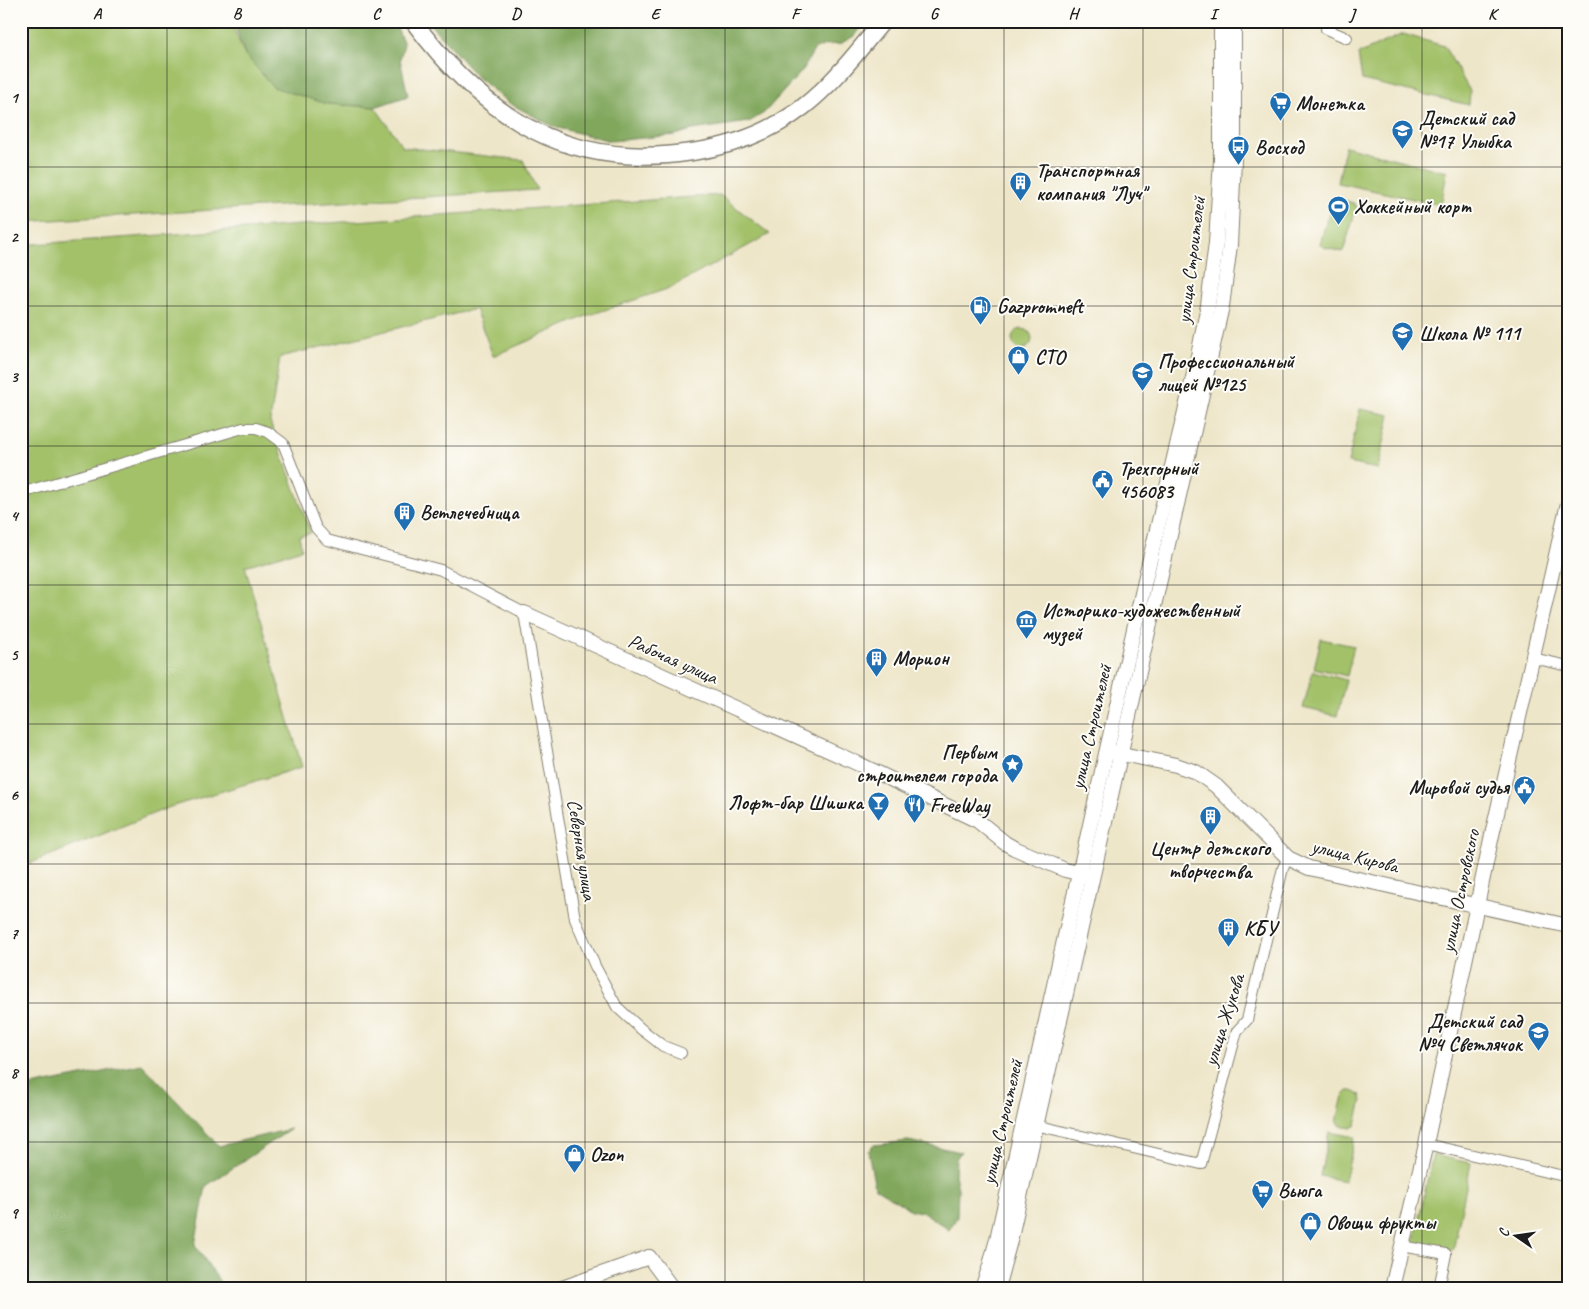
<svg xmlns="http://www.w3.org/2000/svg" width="1589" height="1309" font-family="Caveat,sans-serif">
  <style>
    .green { fill: #a2c169; stroke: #5f6e42 }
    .forest { fill: #81a75d; stroke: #4e623c }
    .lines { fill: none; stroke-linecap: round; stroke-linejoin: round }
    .street-casing { stroke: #858172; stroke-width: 12 }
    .secondary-casing { stroke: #858172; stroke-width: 16 }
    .primary-casing { stroke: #858172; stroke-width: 19 }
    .street { stroke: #fff; stroke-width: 10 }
    .secondary { stroke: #fff; stroke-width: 14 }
    .primary { stroke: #fff; stroke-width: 16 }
    .grid { fill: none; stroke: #1c1c1c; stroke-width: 1; stroke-opacity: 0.55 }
    .labels { text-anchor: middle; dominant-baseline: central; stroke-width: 4; stroke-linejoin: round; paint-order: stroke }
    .poi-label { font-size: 20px; font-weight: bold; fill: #1c1c1c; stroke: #fdfcf7; text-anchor: start }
    .street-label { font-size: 20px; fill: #1c1c1c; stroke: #fdfcf7 }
    .neatline { fill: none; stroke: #1c1c1c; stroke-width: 2 }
    .grid-label { font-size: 16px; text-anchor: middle; font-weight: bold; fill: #1c1c1c }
  </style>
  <rect width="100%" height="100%" fill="#fdfcf7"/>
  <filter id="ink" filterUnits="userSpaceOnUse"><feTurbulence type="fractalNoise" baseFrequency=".02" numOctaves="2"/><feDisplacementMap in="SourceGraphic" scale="10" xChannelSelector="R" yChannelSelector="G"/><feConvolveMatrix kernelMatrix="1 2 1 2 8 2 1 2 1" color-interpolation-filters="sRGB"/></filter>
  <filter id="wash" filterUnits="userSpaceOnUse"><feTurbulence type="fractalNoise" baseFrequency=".0096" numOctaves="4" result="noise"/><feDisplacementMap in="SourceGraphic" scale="20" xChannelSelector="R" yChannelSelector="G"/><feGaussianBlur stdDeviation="1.12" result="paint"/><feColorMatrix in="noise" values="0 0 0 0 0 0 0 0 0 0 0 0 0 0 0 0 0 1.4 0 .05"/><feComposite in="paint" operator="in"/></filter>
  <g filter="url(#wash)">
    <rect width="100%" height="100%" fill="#eee6c9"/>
    <g class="green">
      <polygon points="21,21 230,21 245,55 327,104 375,107 403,147 523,160 537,190 21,222"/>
      <polygon points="1403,34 1444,46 1470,91 1469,105 1362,80 1358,54"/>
      <polygon points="1345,146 1447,172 1441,205 1338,183"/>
      <polygon points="720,195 770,234 670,288 584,317 493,356 475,309 280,357 270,422 311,533 299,536 302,549 245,566 302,767 170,807 21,867 21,245"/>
      <polygon points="1336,198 1353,203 1357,206 1344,249 1342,252 1323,247 1320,244 1332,201"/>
      <circle cx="1022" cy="339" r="10"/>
      <polygon points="1360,409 1390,415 1378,469 1348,463"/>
      <polygon points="1321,639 1354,646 1347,676 1314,668"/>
      <polygon points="1313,671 1346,680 1337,716 1303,708"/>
      <polygon points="1348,1091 1355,1091 1360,1094 1362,1100 1356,1125 1351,1128 1341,1126 1337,1121 1343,1096"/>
      <polygon points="1329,1132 1355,1137 1345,1181 1320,1176"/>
      <polygon points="1433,1155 1471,1163 1453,1251 1413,1244"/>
    </g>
    <g class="forest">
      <polygon points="233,21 394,21 404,44 400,59 408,96 375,107 327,104 273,87 245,54"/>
      <polygon points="427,21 865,21 854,36 840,44 825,45 814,50 802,71 764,113 749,122 692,130 675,135 611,141 554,127 509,103 478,78"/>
      <polygon points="142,1064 219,1146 291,1129 206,1186 195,1245 224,1288 21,1288 21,1088"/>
      <polygon points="908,1141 961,1152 956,1159 955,1175 958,1189 957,1217 949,1230 925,1213 911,1210 875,1188 868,1151 874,1145"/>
    </g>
  </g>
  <g filter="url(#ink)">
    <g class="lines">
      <defs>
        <g id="street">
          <polyline points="1326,29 1347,38"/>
          <polyline points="21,493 243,428 256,428 268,432 283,443 316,528 327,540 441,570 524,613 575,919 595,966 617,1007 641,1029 663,1046 681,1053"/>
          <polyline points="1533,658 1568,666"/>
          <polyline points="1031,1124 1201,1164 1237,1031 1247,1020 1283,868 1288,858"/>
          <polyline points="1426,1144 1568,1177"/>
          <polyline points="1401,1246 1446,1254 1439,1288"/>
        </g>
        <g id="secondary">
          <polyline points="524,613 861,765 978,821 1005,843 1014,848 1065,870 1087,875"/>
          <polyline points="1112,752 1176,765 1196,772 1216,786 1288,858 1309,868 1568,926"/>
          <polyline points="649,1257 672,1288"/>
          <polyline points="562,1288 649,1257"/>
          <polyline points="982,1288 989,1269 997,1239 1145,580 1197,361 1208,305 1216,243 1221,160 1221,21"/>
          <polyline points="997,1288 1010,1241 1222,306 1230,245 1234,160 1234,21"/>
          <polyline points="1392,1288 1426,1144 1492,835 1568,503"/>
        </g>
        <path id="primary" d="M 413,21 C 485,118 568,171 692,152 C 731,146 771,132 803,107 C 834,83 858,51 883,21"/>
      </defs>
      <use href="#street" class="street-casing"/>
      <use href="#secondary" class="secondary-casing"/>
      <use href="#primary" class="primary-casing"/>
      <use href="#street" class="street"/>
      <use href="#secondary" class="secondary"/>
      <use href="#primary" class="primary"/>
    </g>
  </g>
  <path class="grid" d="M 167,21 L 167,1288M 306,21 L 306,1288M 446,21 L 446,1288M 585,21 L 585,1288M 725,21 L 725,1288M 864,21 L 864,1288M 1004,21 L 1004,1288M 1143,21 L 1143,1288M 1283,21 L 1283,1288M 1422,21 L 1422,1288M 21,167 L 1568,167M 21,306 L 1568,306M 21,446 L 1568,446M 21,585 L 1568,585M 21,724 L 1568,724M 21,864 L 1568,864M 21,1003 L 1568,1003M 21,1142 L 1568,1142"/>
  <defs>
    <symbol id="supermarket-pin" viewBox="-11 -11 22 30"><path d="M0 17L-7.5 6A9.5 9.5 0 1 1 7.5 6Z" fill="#1f6fb2" stroke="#fdfcf7"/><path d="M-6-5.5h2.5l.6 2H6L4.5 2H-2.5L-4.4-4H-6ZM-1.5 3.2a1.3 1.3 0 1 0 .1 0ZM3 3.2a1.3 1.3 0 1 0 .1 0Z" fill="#fff"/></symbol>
    <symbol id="school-pin" viewBox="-11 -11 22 30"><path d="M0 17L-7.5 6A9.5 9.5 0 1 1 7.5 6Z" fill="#1f6fb2" stroke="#fdfcf7"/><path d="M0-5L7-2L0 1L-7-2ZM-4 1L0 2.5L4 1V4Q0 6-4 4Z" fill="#fff"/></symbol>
    <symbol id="bus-pin" viewBox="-11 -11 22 30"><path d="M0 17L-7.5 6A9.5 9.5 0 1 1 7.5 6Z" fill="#1f6fb2" stroke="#fdfcf7"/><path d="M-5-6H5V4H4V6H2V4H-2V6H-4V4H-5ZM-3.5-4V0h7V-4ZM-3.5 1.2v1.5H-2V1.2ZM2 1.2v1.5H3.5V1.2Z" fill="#fff"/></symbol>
    <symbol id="building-pin" viewBox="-11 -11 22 30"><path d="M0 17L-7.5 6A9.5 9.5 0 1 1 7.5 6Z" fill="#1f6fb2" stroke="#fdfcf7"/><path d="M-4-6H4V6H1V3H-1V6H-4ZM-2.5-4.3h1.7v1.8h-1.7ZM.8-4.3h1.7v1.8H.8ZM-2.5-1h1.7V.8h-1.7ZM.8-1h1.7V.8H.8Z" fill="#fff"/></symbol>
    <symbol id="stadium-pin" viewBox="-11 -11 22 30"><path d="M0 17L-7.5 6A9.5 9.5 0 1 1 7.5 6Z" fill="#1f6fb2" stroke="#fdfcf7"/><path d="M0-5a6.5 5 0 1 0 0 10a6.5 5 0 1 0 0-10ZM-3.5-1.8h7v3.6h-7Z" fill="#fff"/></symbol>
    <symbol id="fuel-pin" viewBox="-11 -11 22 30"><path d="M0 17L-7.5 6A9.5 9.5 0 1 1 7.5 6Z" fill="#1f6fb2" stroke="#fdfcf7"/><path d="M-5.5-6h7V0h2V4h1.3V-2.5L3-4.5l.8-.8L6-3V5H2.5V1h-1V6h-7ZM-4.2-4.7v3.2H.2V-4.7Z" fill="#fff"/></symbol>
    <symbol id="shop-pin" viewBox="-11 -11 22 30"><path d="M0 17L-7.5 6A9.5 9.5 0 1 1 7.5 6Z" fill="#1f6fb2" stroke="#fdfcf7"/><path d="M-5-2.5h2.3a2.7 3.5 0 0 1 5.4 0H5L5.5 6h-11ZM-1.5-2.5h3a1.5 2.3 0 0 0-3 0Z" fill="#fff"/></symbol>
    <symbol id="university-pin" viewBox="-11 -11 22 30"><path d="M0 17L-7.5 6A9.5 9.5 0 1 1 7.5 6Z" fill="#1f6fb2" stroke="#fdfcf7"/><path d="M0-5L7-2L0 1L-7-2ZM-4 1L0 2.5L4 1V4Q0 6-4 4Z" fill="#fff"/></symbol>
    <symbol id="civic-pin" viewBox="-11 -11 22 30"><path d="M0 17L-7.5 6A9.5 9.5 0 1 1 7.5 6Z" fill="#1f6fb2" stroke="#fdfcf7"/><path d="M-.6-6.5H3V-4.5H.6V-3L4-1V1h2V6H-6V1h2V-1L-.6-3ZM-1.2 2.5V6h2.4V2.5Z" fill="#fff"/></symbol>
    <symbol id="museum-pin" viewBox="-11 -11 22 30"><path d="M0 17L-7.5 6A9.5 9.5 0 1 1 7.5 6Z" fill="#1f6fb2" stroke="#fdfcf7"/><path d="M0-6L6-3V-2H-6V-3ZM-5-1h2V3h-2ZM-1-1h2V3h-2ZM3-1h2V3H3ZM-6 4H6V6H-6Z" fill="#fff"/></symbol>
    <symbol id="sight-pin" viewBox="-11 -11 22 30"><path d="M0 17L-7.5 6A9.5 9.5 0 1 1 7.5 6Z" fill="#1f6fb2" stroke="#fdfcf7"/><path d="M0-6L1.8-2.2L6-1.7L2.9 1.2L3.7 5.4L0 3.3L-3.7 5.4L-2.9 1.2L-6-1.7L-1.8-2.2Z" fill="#fff"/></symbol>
    <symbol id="bar-pin" viewBox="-11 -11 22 30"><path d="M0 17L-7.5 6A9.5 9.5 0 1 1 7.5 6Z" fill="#1f6fb2" stroke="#fdfcf7"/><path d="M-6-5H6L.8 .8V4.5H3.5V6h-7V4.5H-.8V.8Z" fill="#fff"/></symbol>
    <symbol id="restaurant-pin" viewBox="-11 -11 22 30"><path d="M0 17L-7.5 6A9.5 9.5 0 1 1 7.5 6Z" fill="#1f6fb2" stroke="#fdfcf7"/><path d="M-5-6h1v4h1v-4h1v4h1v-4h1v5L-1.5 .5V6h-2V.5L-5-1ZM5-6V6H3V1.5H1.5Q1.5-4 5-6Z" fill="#fff"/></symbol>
  </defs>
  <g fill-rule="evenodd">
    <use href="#supermarket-pin" x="1268" y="90" width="25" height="34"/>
    <use href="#school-pin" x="1390" y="118" width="25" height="34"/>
    <use href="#bus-pin" x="1226" y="134" width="25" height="34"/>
    <use href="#building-pin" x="1008" y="170" width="25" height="34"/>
    <use href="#stadium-pin" x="1326" y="194" width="25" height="34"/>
    <use href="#fuel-pin" x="968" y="294" width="25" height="34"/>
    <use href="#school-pin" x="1390" y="320" width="25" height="34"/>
    <use href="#shop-pin" x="1006" y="344" width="25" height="34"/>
    <use href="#university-pin" x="1130" y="360" width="25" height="34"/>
    <use href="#civic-pin" x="1090" y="468" width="25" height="34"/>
    <use href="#building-pin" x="392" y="500" width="25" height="34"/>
    <use href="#museum-pin" x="1014" y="608" width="25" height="34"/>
    <use href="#building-pin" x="864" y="646" width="25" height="34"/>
    <use href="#sight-pin" x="1000" y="752" width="25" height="34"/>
    <use href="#civic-pin" x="1512" y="774" width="25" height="34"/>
    <use href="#bar-pin" x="866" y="790" width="25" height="34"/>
    <use href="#restaurant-pin" x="902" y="792" width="25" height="34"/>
    <use href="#building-pin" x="1198" y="804" width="25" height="34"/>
    <use href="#building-pin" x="1216" y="916" width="25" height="34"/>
    <use href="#school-pin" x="1526" y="1020" width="25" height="34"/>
    <use href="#shop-pin" x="562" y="1142" width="25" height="34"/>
    <use href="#supermarket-pin" x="1250" y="1178" width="25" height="34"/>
    <use href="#shop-pin" x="1298" y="1210" width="25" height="34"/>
  </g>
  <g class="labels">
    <g class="poi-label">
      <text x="1296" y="103">Монетка</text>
      <text x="1419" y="118">Детский сад<tspan x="1419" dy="23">№17 Улыбка</tspan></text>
      <text x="1255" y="147">Восход</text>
      <text x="1036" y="170">Транспортная<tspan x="1036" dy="23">компания "Луч"</tspan></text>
      <text x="1354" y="206">Хоккейный корт</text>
      <text x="997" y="306">Gazpromneft</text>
      <text x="1419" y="333">Школа № 111</text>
      <text x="1035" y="357">СТО</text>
      <text x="1158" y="361">Профессиональный<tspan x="1158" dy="23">лицей №125</tspan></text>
      <text x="1119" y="468">Трехгорный<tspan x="1119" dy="23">456083</tspan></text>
      <text x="420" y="512">Ветлечебница</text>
      <text x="1042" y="610">Историко-художественный<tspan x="1042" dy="23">музей</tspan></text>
      <text x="893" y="658">Морион</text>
      <text x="997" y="752" text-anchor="end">Первым<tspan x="997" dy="23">строителем города</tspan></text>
      <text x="1509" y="787" text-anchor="end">Мировой судья</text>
      <text x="863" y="802" text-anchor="end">Лофт-бар Шишка</text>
      <text x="930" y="805">FreeWay</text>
      <text x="1210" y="848" text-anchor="middle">Центр детского<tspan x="1210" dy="23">творчества</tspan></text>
      <text x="1244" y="928">КБУ</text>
      <text x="1522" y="1021" text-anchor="end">Детский сад<tspan x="1522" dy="23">№4 Светлячок</tspan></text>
      <text x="590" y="1154">Ozon</text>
      <text x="1278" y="1190">Вьюга</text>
      <text x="1326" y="1222">Овощи фрукты</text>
    </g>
    <g class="street-label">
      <text transform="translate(1191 260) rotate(-83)">улица Строителей</text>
      <text transform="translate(673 659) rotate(24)">Рабочая улица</text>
      <text transform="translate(1091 727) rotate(-77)">улица Строителей</text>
      <text transform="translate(582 850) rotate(81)">Северная улица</text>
      <text transform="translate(1355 856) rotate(14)">улица Кирова</text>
      <text transform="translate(1460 891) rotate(-78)">улица Островского</text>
      <text transform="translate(1224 1020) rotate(-72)">улица Жукова</text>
      <text transform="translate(1002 1122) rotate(-77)">улица Строителей</text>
    </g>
  </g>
  <rect width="1589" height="1309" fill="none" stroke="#fdfcf7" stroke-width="55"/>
  <g transform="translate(1516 1236) rotate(283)" stroke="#fdfcf7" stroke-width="4" paint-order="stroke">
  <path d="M0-4L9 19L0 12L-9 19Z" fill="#1c1c1c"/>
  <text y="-8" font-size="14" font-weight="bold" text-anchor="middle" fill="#1c1c1c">С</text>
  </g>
  <rect x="28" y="28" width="1534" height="1254" class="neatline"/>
  <g class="grid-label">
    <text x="97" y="19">A</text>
    <text x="237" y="19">B</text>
    <text x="376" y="19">C</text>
    <text x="516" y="19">D</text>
    <text x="655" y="19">E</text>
    <text x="795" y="19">F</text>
    <text x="934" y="19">G</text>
    <text x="1073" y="19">H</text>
    <text x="1213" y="19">I</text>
    <text x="1352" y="19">J</text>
    <text x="1492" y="19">K</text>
    <text x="14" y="103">1</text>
    <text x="14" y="242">2</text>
    <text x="14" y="382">3</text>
    <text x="14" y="521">4</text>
    <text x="14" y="660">5</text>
    <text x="14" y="800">6</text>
    <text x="14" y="939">7</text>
    <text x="14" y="1078">8</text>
    <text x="14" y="1218">9</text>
  </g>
</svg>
